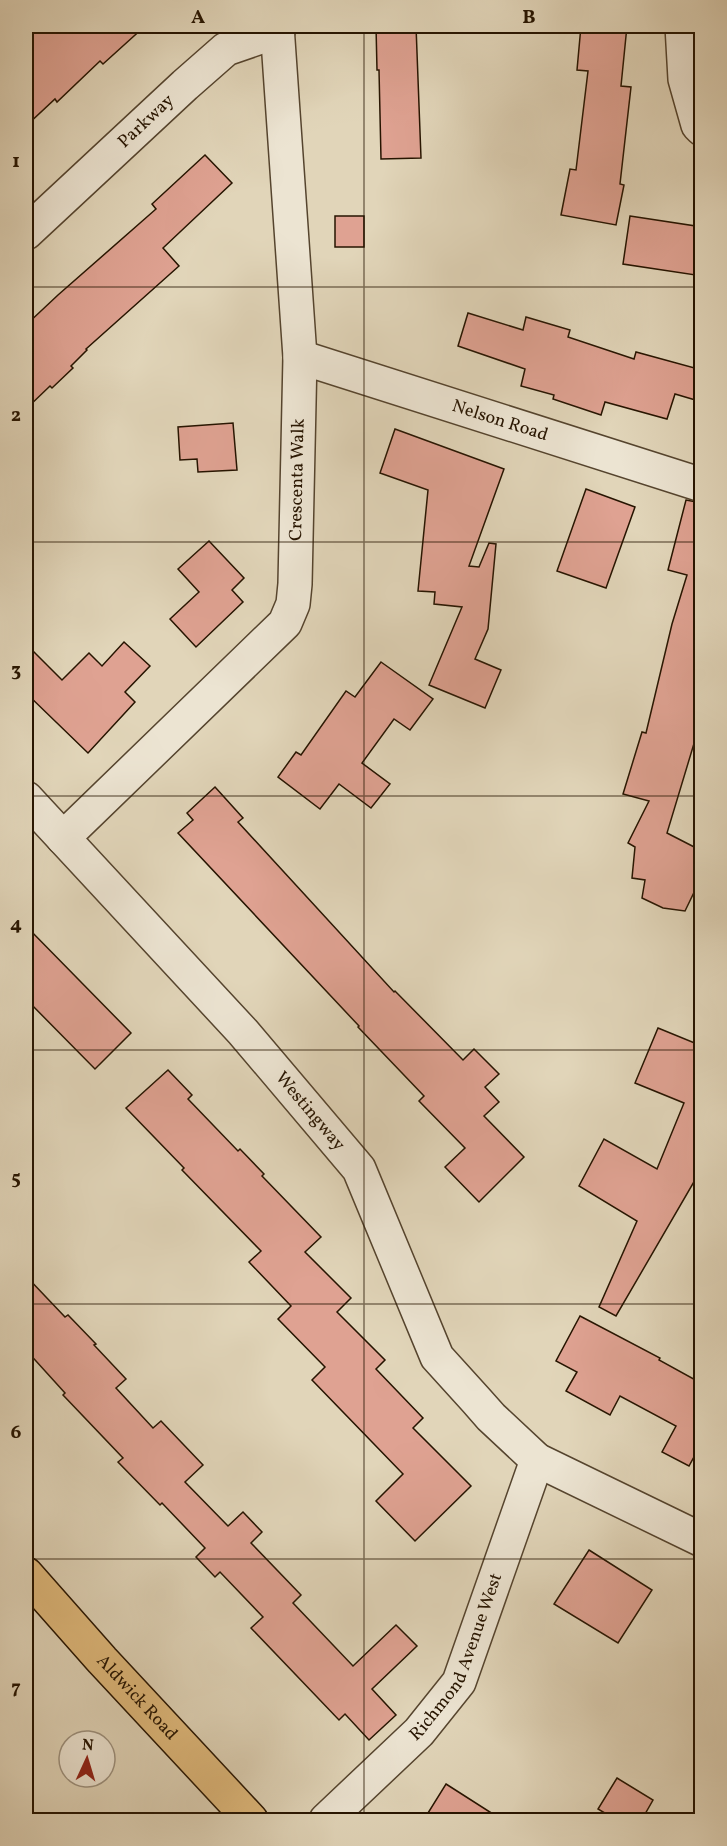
<svg xmlns="http://www.w3.org/2000/svg" width="727" height="1846" font-family="Vollkorn,serif">
  <style>
    .building { fill: #dfa292; stroke: #261400; stroke-width: 1.5 }
    .lines { fill: none; stroke-linecap: round; stroke-linejoin: round }
    .minor-casing { stroke: #55442e; stroke-width: 36 }
    .major-casing { stroke: #261400; stroke-width: 36 }
    .minor { stroke: #ece4d2; stroke-width: 33 }
    .major { stroke: #e0ba7c; stroke-width: 33 }
    .grid { fill: none; stroke: #261400; stroke-width: 1.5; stroke-opacity: 0.55 }
    .labels { text-anchor: middle; dominant-baseline: central; stroke-width: 4.5; stroke-linejoin: round; paint-order: stroke }
    .street-label { font-size: 18px; fill: #261400; stroke: #ece4d2 }
    .neatline { fill: none; stroke: #261400; stroke-width: 2 }
    .grid-label { font-size: 20px; text-anchor: middle; font-weight: bold; fill: #261400 }
  </style>
  <rect width="100%" height="100%" fill="#e1d5b9"/>
  <filter id="stains"><feTurbulence type="fractalNoise" baseFrequency=".00333" numOctaves="4"/><feColorMatrix values="0 0 0 0 .2 0 0 0 0 .09 0 0 0 0 .02 0 0 0 .5 -.17"/></filter>
  <radialGradient id="worn" r=".72"><stop offset=".6" stop-color="#630" stop-opacity="0"/><stop offset="1" stop-color="#630" stop-opacity=".3"/></radialGradient>
  <g class="building">
    <polygon points="41,26 145,26 103,64 100,61 57,102 55,99 26,126 26,41"/>
    <polygon points="376,26 416,26 421,158 381,159 379,70 377,70"/>
    <polygon points="581,26 627,26 621,86 631,87 620,184 624,185 616,225 561,215 570,169 576,170 588,71 577,70"/>
    <polygon points="205,155 232,183 163,248 179,266 86,349 87,350 71,366 73,368 52,388 50,386 26,409 26,325 58,295 156,209 152,204"/>
    <rect x="335" y="216" width="29" height="31"/>
    <polygon points="630,216 702,227 702,276 623,264"/>
    <polygon points="468,313 523,330 526,317 570,330 568,337 634,359 636,352 702,370 702,402 675,394 667,419 605,402 601,415 553,399 554,395 521,386 525,369 458,346"/>
    <polygon points="233,423 237,470 198,472 197,459 180,460 178,427"/>
    <polygon points="395,429 504,469 469,566 479,567 489,543 496,544 488,629 475,659 501,670 485,708 429,685 462,607 434,604 435,592 418,591 428,490 380,473"/>
    <polygon points="586,489 635,507 606,588 557,571"/>
    <polygon points="686,500 702,503 702,717 667,833 702,851 699,882 685,911 663,908 642,898 645,880 632,878 635,847 628,843 649,801 623,794 642,732 646,733 672,624 687,575 668,570"/>
    <polygon points="209,541 244,578 232,590 243,602 196,647 170,619 199,592 178,569"/>
    <polygon points="124,642 150,666 125,692 135,702 88,753 26,693 26,644 62,680 89,653 102,666"/>
    <polygon points="381,662 433,699 410,730 394,719 362,763 390,784 371,808 339,784 320,809 278,777 296,752 301,755 346,691 355,697"/>
    <polygon points="215,787 243,818 238,822 394,992 395,991 463,1060 474,1049 499,1074 485,1087 499,1102 484,1116 524,1157 479,1202 445,1167 465,1148 419,1101 424,1096 358,1027 359,1026 178,833 193,820 187,813"/>
    <polygon points="26,926 131,1033 95,1069 26,999"/>
    <polygon points="658,1028 702,1046 702,1168 616,1316 599,1307 637,1221 579,1186 604,1139 657,1169 684,1103 635,1083"/>
    <polygon points="168,1070 192,1095 188,1099 238,1151 240,1149 264,1174 262,1176 321,1237 305,1252 351,1298 337,1312 385,1360 376,1369 423,1418 413,1428 471,1486 415,1541 376,1501 403,1474 312,1380 325,1367 278,1319 291,1306 249,1262 261,1251 182,1170 184,1168 126,1108"/>
    <polygon points="26,1276 65,1317 68,1315 96,1344 94,1345 126,1379 116,1388 153,1428 161,1421 203,1465 185,1482 228,1526 243,1512 262,1532 251,1543 301,1595 293,1603 353,1666 396,1625 417,1646 372,1689 396,1715 369,1740 345,1714 339,1720 251,1628 263,1617 220,1572 215,1577 196,1557 205,1548 162,1503 160,1505 118,1462 123,1458 63,1395 65,1393 26,1350"/>
    <polygon points="580,1316 660,1358 659,1360 699,1382 702,1378 702,1442 689,1466 662,1452 676,1426 620,1396 610,1415 566,1391 577,1372 556,1361"/>
    <polygon points="589,1550 652,1590 618,1643 554,1604"/>
    <polygon points="617,1778 653,1800 641,1821 618,1821 598,1809"/>
    <polygon points="446,1784 504,1821 423,1821"/>
  </g>
  <g class="lines">
    <defs>
      <g id="minor">
        <polyline points="682,26 685,79 698,125 702,129"/>
        <path id="s1" d="M 26,233 L 185,85 L 226,49 L 278,31"/>
        <path id="s2" d="M 300,357 L 702,485"/>
        <path id="s3" d="M 26,798 L 243,1032 L 359,1169 L 437,1357 L 476,1400 L 491,1417 L 537,1460 L 702,1540"/>
        <path id="s4" d="M 63,838 L 285,623 L 293,604 L 295,584 L 300,357 L 277,26"/>
        <path id="s5" d="M 326,1820 L 419,1732 L 459,1682 L 537,1460"/>
      </g>
      <g id="major">
        <path id="s6" d="M 26,1574 L 102,1660 L 251,1820"/>
      </g>
    </defs>
    <use href="#minor" class="minor-casing"/>
    <use href="#major" class="major-casing"/>
    <use href="#minor" class="minor"/>
    <use href="#major" class="major"/>
  </g>
  <path class="grid" d="M 364,26 L 364,1820M 26,287 L 702,287M 26,542 L 702,542M 26,796 L 702,796M 26,1050 L 702,1050M 26,1304 L 702,1304M 26,1559 L 702,1559"/>
  <g class="labels">
    <g class="street-label">
      <text stroke="none"><textPath href="#s1" startOffset="164">Parkway</textPath></text>
      <text stroke="none"><textPath href="#s2" startOffset="210">Nelson Road</textPath></text>
      <text stroke="none"><textPath href="#s4" startOffset="454">Crescenta Walk</textPath></text>
      <text stroke="none"><textPath href="#s3" startOffset="423">Westingway</textPath></text>
      <text stroke="none"><textPath href="#s5" startOffset="213">Richmond Avenue West</textPath></text>
      <text stroke="none"><textPath href="#s6" startOffset="166">Aldwick Road</textPath></text>
    </g>
  </g>
  <rect width="727" height="1846" fill="none" stroke="#e1d5b9" stroke-width="66"/>
  <g transform="translate(87 1759) rotate(4)"><circle r="28" fill="#ece4d2" stroke="#9d917e" stroke-width="1.5"/>
  <path d="M0-4.5L10 22L0 15L-10 22Z" fill="#8f2418"/>
  <text y="-9" font-size="16" font-weight="bold" text-anchor="middle" fill="#261400">N</text>
  </g>
  <rect x="33" y="33" width="661" height="1780" class="neatline"/>
  <g class="grid-label">
    <text x="198" y="23">A</text>
    <text x="529" y="23">B</text>
    <text x="16" y="167">1</text>
    <text x="16" y="421">2</text>
    <text x="16" y="676">3</text>
    <text x="16" y="930">4</text>
    <text x="16" y="1184">5</text>
    <text x="16" y="1438">6</text>
    <text x="16" y="1693">7</text>
  </g>
  <rect width="100%" height="100%" filter="url(#stains)"/>
  <rect width="100%" height="100%" fill="url(#worn)"/>
</svg>
